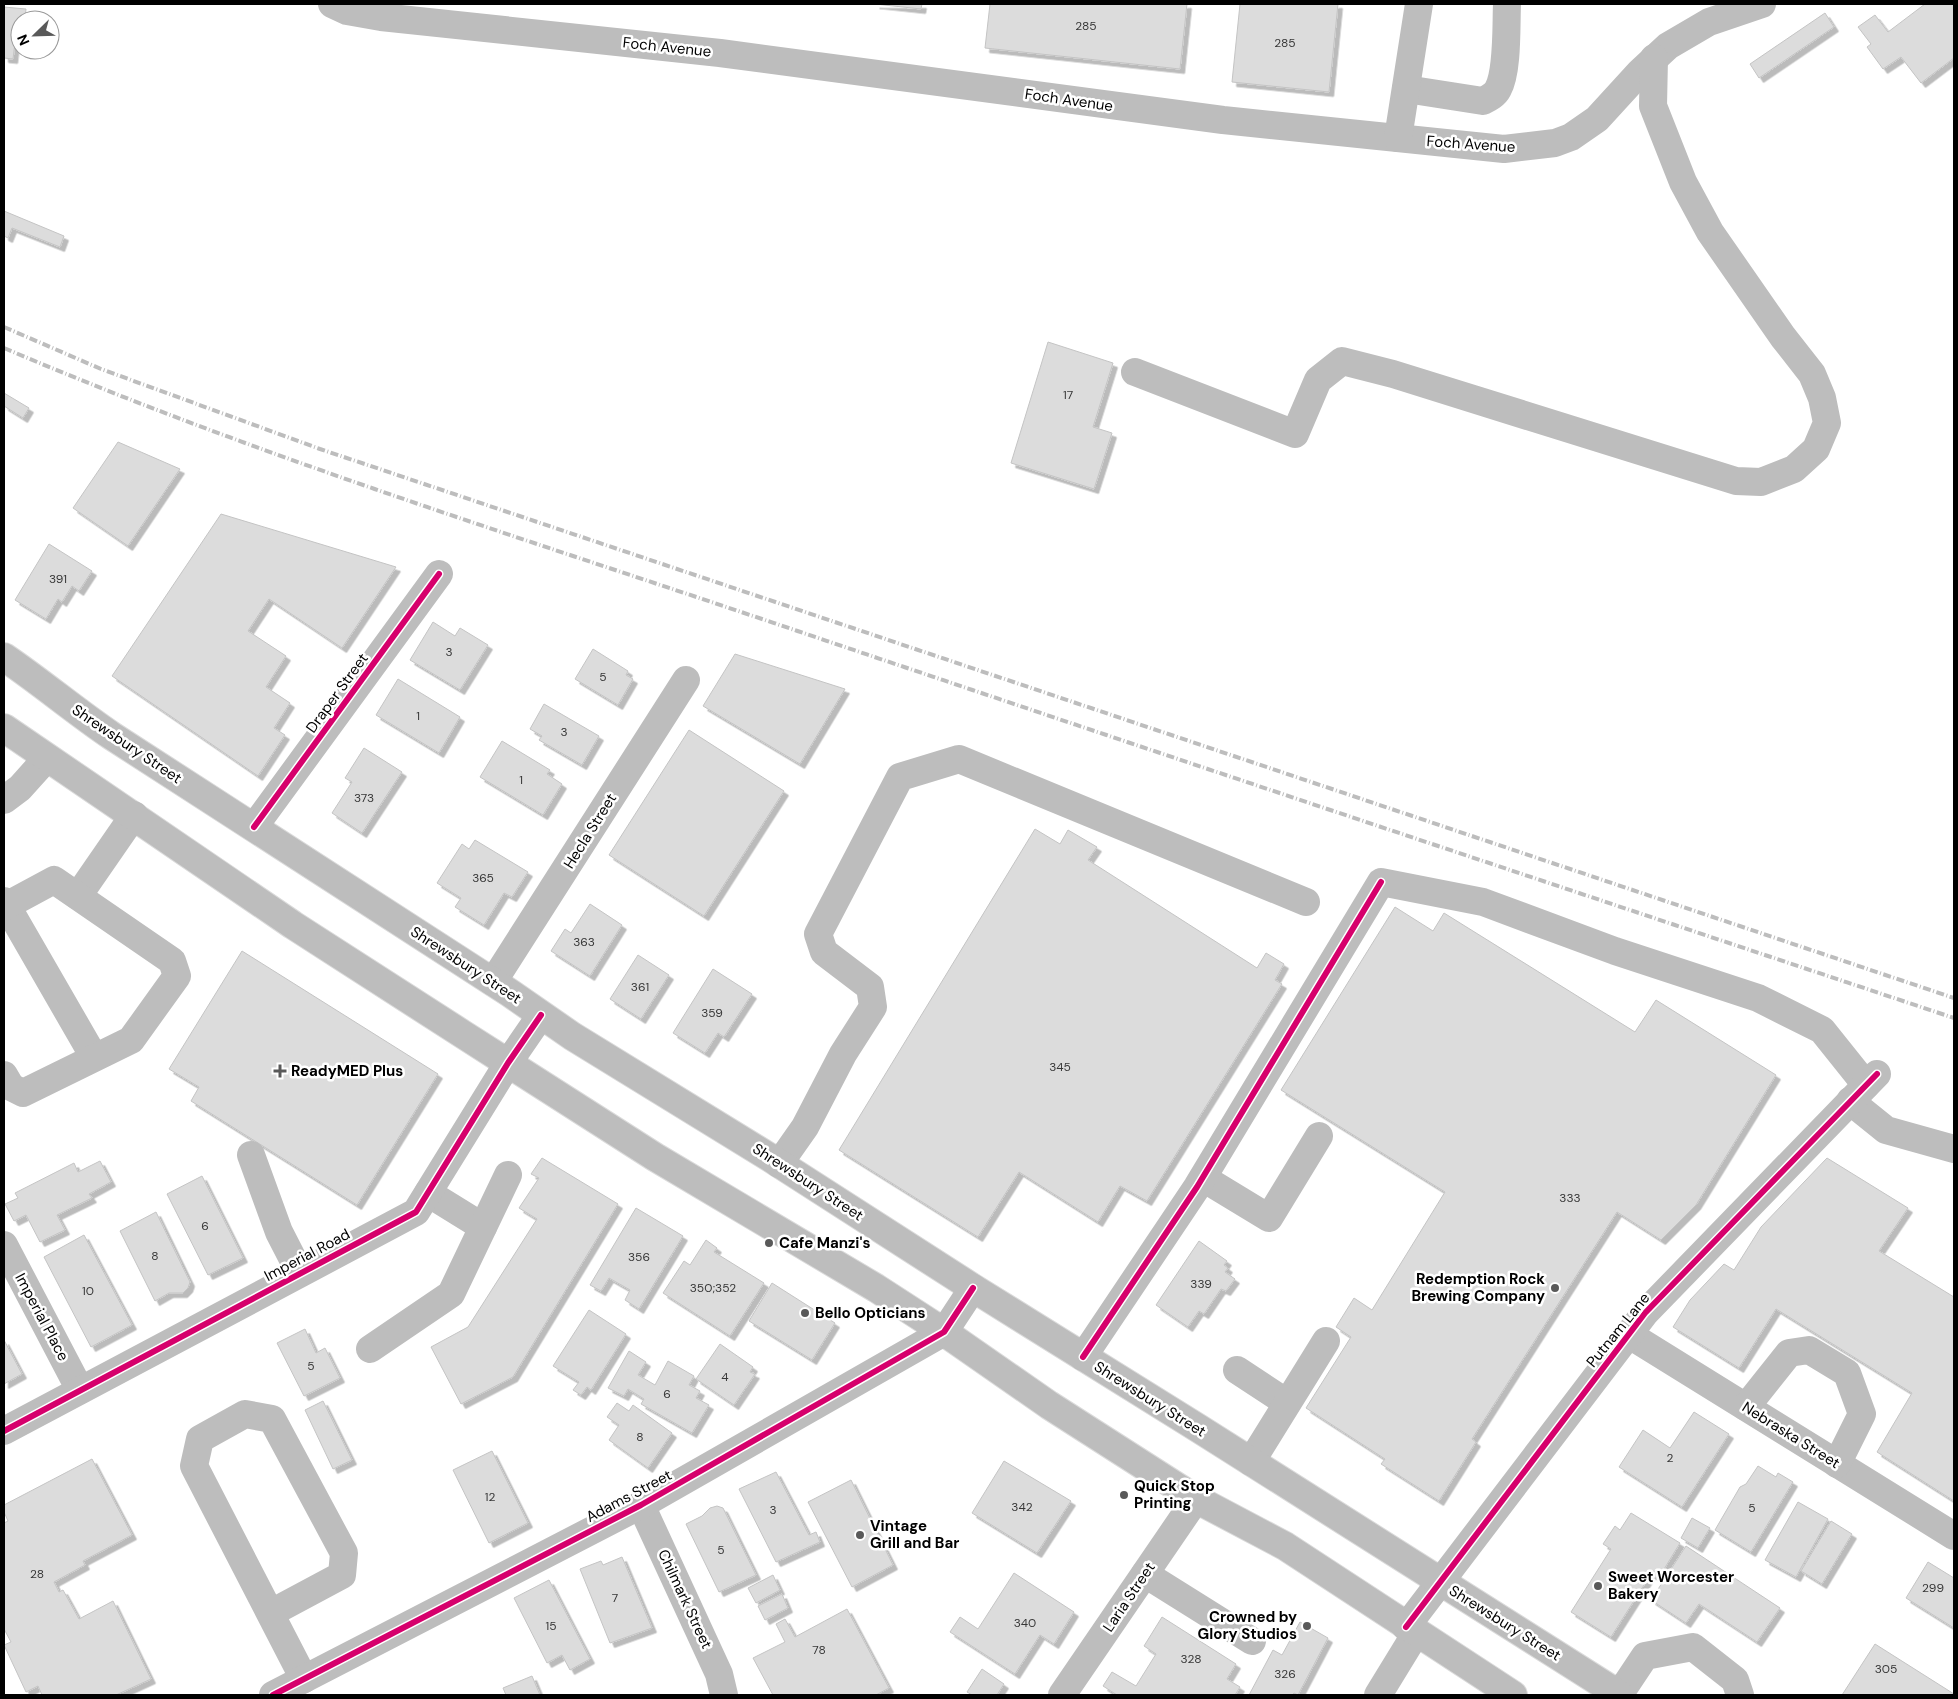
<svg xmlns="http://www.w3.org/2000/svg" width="1958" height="1699" font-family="'DM Sans',sans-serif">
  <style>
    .building { fill: #dcdcdc; stroke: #c4c4c4; filter: url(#shadow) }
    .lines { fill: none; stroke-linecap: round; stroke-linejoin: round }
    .major-casing { stroke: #dbdbdb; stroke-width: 30 }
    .minor { stroke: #bdbdbd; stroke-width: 28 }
    .major { stroke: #bdbdbd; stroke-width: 28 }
    .rail { stroke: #bdbdbd; stroke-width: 4; stroke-dasharray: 8 2.5 1 2.5; stroke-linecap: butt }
    .cycleway-casing { stroke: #fff; stroke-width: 9 }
    .cycleway { stroke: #d6006c; stroke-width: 6 }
    .poi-dot { fill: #595959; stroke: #fff; stroke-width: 2 }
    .labels { text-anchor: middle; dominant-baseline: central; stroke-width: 5; stroke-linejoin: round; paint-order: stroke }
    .number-label { font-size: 12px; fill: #373737 }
    .street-label { font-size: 15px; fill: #000; stroke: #fff }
    .poi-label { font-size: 15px; font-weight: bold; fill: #000; stroke: #fff; text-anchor: start }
  </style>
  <defs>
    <filter id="shadow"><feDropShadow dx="4.5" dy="4.5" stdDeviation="0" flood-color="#0004"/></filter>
  </defs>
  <rect width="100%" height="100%" fill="#fff"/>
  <g class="building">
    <polygon points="875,4 922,4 921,9"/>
    <polygon points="990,4 1187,4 1180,69 985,48"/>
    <polygon points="1240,4 1338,4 1329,92 1232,82"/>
    <polygon points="1925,4 1954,4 1954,58 1921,83 1901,57 1883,69 1867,47 1871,44 1858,27 1875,15 1888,32"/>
    <polygon points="4,7 26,9 25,19 18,18 13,59 4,58"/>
    <polygon points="1825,13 1834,27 1759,78 1750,64"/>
    <polygon points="4,211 64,236 60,247 12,228 8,238 4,236"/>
    <polygon points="1048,342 1113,363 1093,427 1112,433 1094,489 1011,463"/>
    <polygon points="4,393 29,408 23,418 4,406"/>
    <polygon points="118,442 180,469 128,546 73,508"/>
    <polygon points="221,514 396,567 342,648 269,599 248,631 286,656 266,687 290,703 274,728 285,735 258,776 112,676"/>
    <polygon points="49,544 92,571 79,591 72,586 62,602 58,599 46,619 15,600"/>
    <polygon points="433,622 455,636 460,628 488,645 460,690 410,660"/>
    <polygon points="593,649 628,671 626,675 633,679 618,705 575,679"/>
    <polygon points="735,654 845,689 800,764 703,706"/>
    <polygon points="398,679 460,717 439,753 376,715"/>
    <polygon points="544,704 599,736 582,765 539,740 542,736 530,729"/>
    <polygon points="689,730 784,791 704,916 609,855"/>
    <polygon points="502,741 550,770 547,774 562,784 543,815 480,777"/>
    <polygon points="364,748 402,772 362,833 332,813 352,782 345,778"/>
    <polygon points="1035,829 1060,844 1068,830 1097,847 1088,860 1257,968 1266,953 1284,964 1275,980 1282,984 1147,1201 1120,1186 1098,1222 1019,1172 978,1237 839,1150"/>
    <polygon points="475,840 528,872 512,897 504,893 484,925 455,907 461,898 437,883 462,844 469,849"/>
    <polygon points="590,904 622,925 590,976 551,951 565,929 571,933"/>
    <polygon points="1395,907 1433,931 1444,913 1635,1032 1656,1000 1776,1075 1696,1205 1661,1240 1617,1212 1472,1439 1476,1442 1439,1501 1381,1464 1385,1459 1306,1408 1351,1337 1336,1327 1354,1298 1372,1310 1445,1192 1281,1090"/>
    <polygon points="242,951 438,1074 357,1205 191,1101 199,1087 169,1069"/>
    <polygon points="638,955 669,975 641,1019 610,999"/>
    <polygon points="713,969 752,994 724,1037 718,1033 705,1053 673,1033"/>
    <polygon points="542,1158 618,1204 513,1377 461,1404 431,1347 468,1327 537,1219 519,1208 539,1178 531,1174"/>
    <polygon points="1827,1158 1908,1208 1879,1251 1954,1297 1954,1501 1877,1452 1912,1393 1776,1309 1739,1368 1673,1327 1690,1300 1724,1264 1734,1270 1761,1227"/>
    <polygon points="100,1161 111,1182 89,1194 92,1198 57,1215 65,1230 40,1242 26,1215 14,1221 5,1204 18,1198 15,1193 74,1163 78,1172"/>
    <polygon points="202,1176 243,1258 208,1275 167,1194"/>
    <polygon points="636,1208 683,1236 639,1309 625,1300 630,1290 609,1278 601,1291 590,1285"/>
    <polygon points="156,1212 190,1282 188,1288 183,1293 169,1293 155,1301 120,1231"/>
    <polygon points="84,1235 132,1325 91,1347 44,1257"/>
    <polygon points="706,1240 717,1248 714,1252 764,1283 730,1336 663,1293 684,1261 690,1265"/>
    <polygon points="1199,1241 1227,1261 1224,1265 1228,1268 1225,1272 1235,1279 1226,1291 1221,1289 1204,1314 1199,1311 1188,1327 1156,1305"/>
    <polygon points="772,1283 835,1323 812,1360 749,1321"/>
    <polygon points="589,1310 626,1334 591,1390 587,1387 581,1395 573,1390 579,1382 553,1366"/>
    <polygon points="305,1329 316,1353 325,1348 340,1378 304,1396 277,1343"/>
    <polygon points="4,1340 22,1374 4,1384"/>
    <polygon points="720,1344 753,1367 750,1372 755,1374 734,1405 696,1379"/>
    <polygon points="629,1351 646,1362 638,1375 655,1385 668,1361 694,1376 689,1385 700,1391 696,1398 709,1405 692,1433 641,1404 644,1399 628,1389 624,1396 608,1388"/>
    <polygon points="323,1401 352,1460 333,1469 305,1410"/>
    <polygon points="617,1403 629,1411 633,1405 672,1433 648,1468 609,1440 619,1425 607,1417"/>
    <polygon points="1694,1412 1729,1434 1682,1507 1619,1467 1643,1430 1670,1448"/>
    <polygon points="492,1451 528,1523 489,1543 453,1470"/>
    <polygon points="92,1459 132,1535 83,1561 85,1565 54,1582 59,1592 63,1590 79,1619 113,1601 151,1679 116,1695 42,1695 38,1686 26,1692 4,1645 11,1642 4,1629 4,1523 8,1521 4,1512 4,1505"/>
    <polygon points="1004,1461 1071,1501 1037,1553 972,1513"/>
    <polygon points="1758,1466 1776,1477 1778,1473 1793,1482 1751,1552 1715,1530 1740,1487 1746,1484"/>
    <polygon points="776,1472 809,1535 816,1532 820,1542 776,1562 739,1489"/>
    <polygon points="851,1480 893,1565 852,1587 808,1502"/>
    <polygon points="1798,1502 1828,1519 1796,1577 1765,1560"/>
    <polygon points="717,1506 723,1508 756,1575 719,1592 686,1524 702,1516 710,1508"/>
    <polygon points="1631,1513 1680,1543 1658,1579 1651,1574 1611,1637 1571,1612 1611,1549 1603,1544 1615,1526 1620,1530"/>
    <polygon points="1692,1518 1710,1528 1698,1548 1681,1538"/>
    <polygon points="1831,1521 1852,1534 1822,1584 1801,1571"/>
    <polygon points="1686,1546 1780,1608 1757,1642 1699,1604 1686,1623 1651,1600"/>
    <polygon points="622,1557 652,1628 610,1643 580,1569 601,1561 603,1565"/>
    <polygon points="1928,1562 1954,1578 1954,1628 1906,1598"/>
    <polygon points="1014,1573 1074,1612 1054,1644 1040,1635 1015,1674 950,1632 960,1617 978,1629"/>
    <polygon points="773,1575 780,1590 756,1603 748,1588"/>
    <polygon points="549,1580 590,1659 570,1670 562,1655 547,1663 514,1598"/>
    <polygon points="782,1594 788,1608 765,1620 758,1606"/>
    <polygon points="847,1609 889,1688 876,1695 773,1695 753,1658 785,1642 776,1624 785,1619 795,1637"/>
    <polygon points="1162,1617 1236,1664 1227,1679 1240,1687 1235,1695 1117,1695 1103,1686 1112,1672 1136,1686 1156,1654 1144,1646"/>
    <polygon points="1300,1622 1328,1638 1298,1695 1294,1693 1292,1695 1249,1695 1273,1650 1282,1655"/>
    <polygon points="1875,1644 1954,1694 1954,1695 1842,1695"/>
    <polygon points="982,1669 1004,1684 997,1695 972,1695 967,1692"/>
    <polygon points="532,1676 540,1695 506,1695 503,1688"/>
  </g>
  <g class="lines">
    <defs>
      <g id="major">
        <path d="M 4,657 C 41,682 75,711 112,736 L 510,993 L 572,1036 L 769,1157 L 973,1288 L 1198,1428 L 1620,1695"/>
        <polyline points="4,728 293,925 464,1035 655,1157 876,1288 944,1332 1049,1405 1196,1499 1285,1546 1513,1695"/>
      </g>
    </defs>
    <use href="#major" class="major-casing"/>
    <g class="minor">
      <polyline points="332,4 347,11 381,17 720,53 1223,120 1504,149 1555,143 1571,137 1597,119 1640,72 1668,46 1709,22 1762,4"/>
      <path d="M 1406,89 L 1483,101 C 1489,98 1495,95 1498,89 C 1508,71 1506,25 1507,4"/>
      <polyline points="1398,138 1419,4"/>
      <polyline points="1135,372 1295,434 1318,380 1342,361 1393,374 1736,481 1761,482 1794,469 1816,449 1827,423 1822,398 1812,374 1783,337 1710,232 1683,182 1653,106 1654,58"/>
      <polyline points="4,800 20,788 47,758"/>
      <polyline points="254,827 439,574"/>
      <polyline points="78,896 134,815"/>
      <polyline points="4,901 94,1057"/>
      <polyline points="4,907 54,880 172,961 177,976 131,1040 23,1093 11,1087 4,1075"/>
      <polyline points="493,982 686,680"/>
      <polyline points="1850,1101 1886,1130 1954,1149"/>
      <polyline points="251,1155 279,1232 300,1273"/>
      <polyline points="779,1164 805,1127 843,1054 873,1007 870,987 824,952 818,934 900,777 959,759 1306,902"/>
      <polyline points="1203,1178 1269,1218 1319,1136"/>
      <polyline points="428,1193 483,1227"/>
      <polyline points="4,1245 80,1390"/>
      <polyline points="1628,1334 1954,1536"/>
      <polyline points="370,1349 451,1294 508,1175"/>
      <polyline points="1083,1357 1197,1187 1381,882 1483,902 1615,951 1758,998 1822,1030 1866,1085"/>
      <polyline points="1237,1370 1287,1403"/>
      <polyline points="1746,1407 1789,1353 1809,1350 1847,1373 1862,1414 1837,1464"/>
      <polyline points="4,1431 416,1212 508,1063 541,1015"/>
      <polyline points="1251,1462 1326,1341"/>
      <polyline points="641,1505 719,1674 724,1695"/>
      <polyline points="1145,1574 1252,1641"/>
      <polyline points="271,1613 342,1575 344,1553 272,1419 245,1414 200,1439 194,1466 304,1679"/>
      <polyline points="1406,1627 1645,1313 1877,1074"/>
      <polyline points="273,1695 641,1505 944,1332 973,1288"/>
      <polyline points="1062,1695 1196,1499"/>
      <polyline points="1378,1695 1416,1633"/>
      <polyline points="1619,1695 1645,1656 1693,1647 1735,1680 1740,1695"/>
    </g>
    <use href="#major" class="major"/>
    <g class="rail">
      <polyline points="4,327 101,369 320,449 1954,998"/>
      <path d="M 4,348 C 252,454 510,534 765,620 C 1161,754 1558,886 1954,1018"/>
    </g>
    <defs>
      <g id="cycleway">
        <polyline points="254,827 439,574"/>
        <polyline points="1083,1357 1197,1187 1381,882"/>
        <polyline points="4,1431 416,1212 508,1063 541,1015"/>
        <polyline points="1406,1627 1645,1313 1877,1074"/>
        <polyline points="273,1695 641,1505 944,1332 973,1288"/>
      </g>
    </defs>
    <use href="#cycleway" class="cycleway-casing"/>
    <use href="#cycleway" class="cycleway"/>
  </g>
  <g class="poi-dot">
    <path d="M277.5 1063.5h5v5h5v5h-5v5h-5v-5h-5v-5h5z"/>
    <circle cx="769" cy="1243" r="5"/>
    <circle cx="1555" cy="1288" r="5"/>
    <circle cx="805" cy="1313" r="5"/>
    <circle cx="1124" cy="1495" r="5"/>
    <circle cx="860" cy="1535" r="5"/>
    <circle cx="1598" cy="1586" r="5"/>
    <circle cx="1307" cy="1626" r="5"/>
  </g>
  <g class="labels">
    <g class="number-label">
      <text x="1086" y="26">285</text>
      <text x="1285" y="43">285</text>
      <text x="1068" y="395">17</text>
      <text x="58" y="579">391</text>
      <text x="449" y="652">3</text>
      <text x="603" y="677">5</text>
      <text x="418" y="716">1</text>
      <text x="564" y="732">3</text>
      <text x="521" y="780">1</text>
      <text x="364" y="798">373</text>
      <text x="483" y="878">365</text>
      <text x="584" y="942">363</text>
      <text x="640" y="987">361</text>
      <text x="712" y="1013">359</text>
      <text x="1060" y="1067">345</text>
      <text x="1570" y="1198">333</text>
      <text x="205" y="1226">6</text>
      <text x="155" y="1256">8</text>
      <text x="639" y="1257">356</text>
      <text x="1201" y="1284">339</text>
      <text x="713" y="1288">350;352</text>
      <text x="88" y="1291">10</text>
      <text x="311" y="1366">5</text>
      <text x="725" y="1377">4</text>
      <text x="667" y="1394">6</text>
      <text x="640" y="1437">8</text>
      <text x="1670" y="1458">2</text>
      <text x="490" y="1497">12</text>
      <text x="1022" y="1507">342</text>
      <text x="1752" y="1508">5</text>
      <text x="773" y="1510">3</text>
      <text x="721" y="1550">5</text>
      <text x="37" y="1574">28</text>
      <text x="1933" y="1588">299</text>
      <text x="615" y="1598">7</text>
      <text x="1025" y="1623">340</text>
      <text x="551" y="1626">15</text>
      <text x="819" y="1650">78</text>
      <text x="1191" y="1659">328</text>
      <text x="1886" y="1669">305</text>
      <text x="1285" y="1674">326</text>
    </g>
    <g class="street-label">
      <text transform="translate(667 47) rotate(6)">Foch Avenue</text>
      <text transform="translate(1069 100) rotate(8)">Foch Avenue</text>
      <text transform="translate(1471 144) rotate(4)">Foch Avenue</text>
      <text transform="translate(337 693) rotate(-54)">Draper Street</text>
      <text transform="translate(127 744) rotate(34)">Shrewsbury Street</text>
      <text transform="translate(590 831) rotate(-58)">Hecla Street</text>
      <text transform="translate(466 965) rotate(33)">Shrewsbury Street</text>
      <text transform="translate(808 1182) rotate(33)">Shrewsbury Street</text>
      <text transform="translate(307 1255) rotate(-28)">Imperial Road</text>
      <text transform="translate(42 1317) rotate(62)">Imperial Place</text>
      <text transform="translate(1618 1330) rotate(-51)">Putnam Lane</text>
      <text transform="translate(1150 1399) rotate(32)">Shrewsbury Street</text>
      <text transform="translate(1791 1435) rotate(32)">Nebraska Street</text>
      <text transform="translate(629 1496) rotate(-28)">Adams Street</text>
      <text transform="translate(1129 1597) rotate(-56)">Laria Street</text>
      <text transform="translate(685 1599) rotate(65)">Chilmark Street</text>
      <text transform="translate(1505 1623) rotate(32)">Shrewsbury Street</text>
    </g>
    <g class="poi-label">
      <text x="291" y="1071">ReadyMED Plus</text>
      <text x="779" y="1243">Cafe Manzi's</text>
      <text x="1545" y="1279" text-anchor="end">Redemption Rock<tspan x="1545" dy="17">Brewing Company</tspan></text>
      <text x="815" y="1313">Bello Opticians</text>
      <text x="1134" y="1486">Quick Stop<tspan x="1134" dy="17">Printing</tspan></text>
      <text x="870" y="1526">Vintage<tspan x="870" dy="17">Grill and Bar</tspan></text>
      <text x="1608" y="1577">Sweet Worcester<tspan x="1608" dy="17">Bakery</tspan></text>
      <text x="1297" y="1617" text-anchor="end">Crowned by<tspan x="1297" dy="17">Glory Studios</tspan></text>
    </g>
  </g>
  <rect width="1958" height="1699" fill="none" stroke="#000000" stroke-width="10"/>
  <g transform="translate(35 35) rotate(247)"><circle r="24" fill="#ffffff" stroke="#999999"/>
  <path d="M0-4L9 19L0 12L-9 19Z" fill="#595959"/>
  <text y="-8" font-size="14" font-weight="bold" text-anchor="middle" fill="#000000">N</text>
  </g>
</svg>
